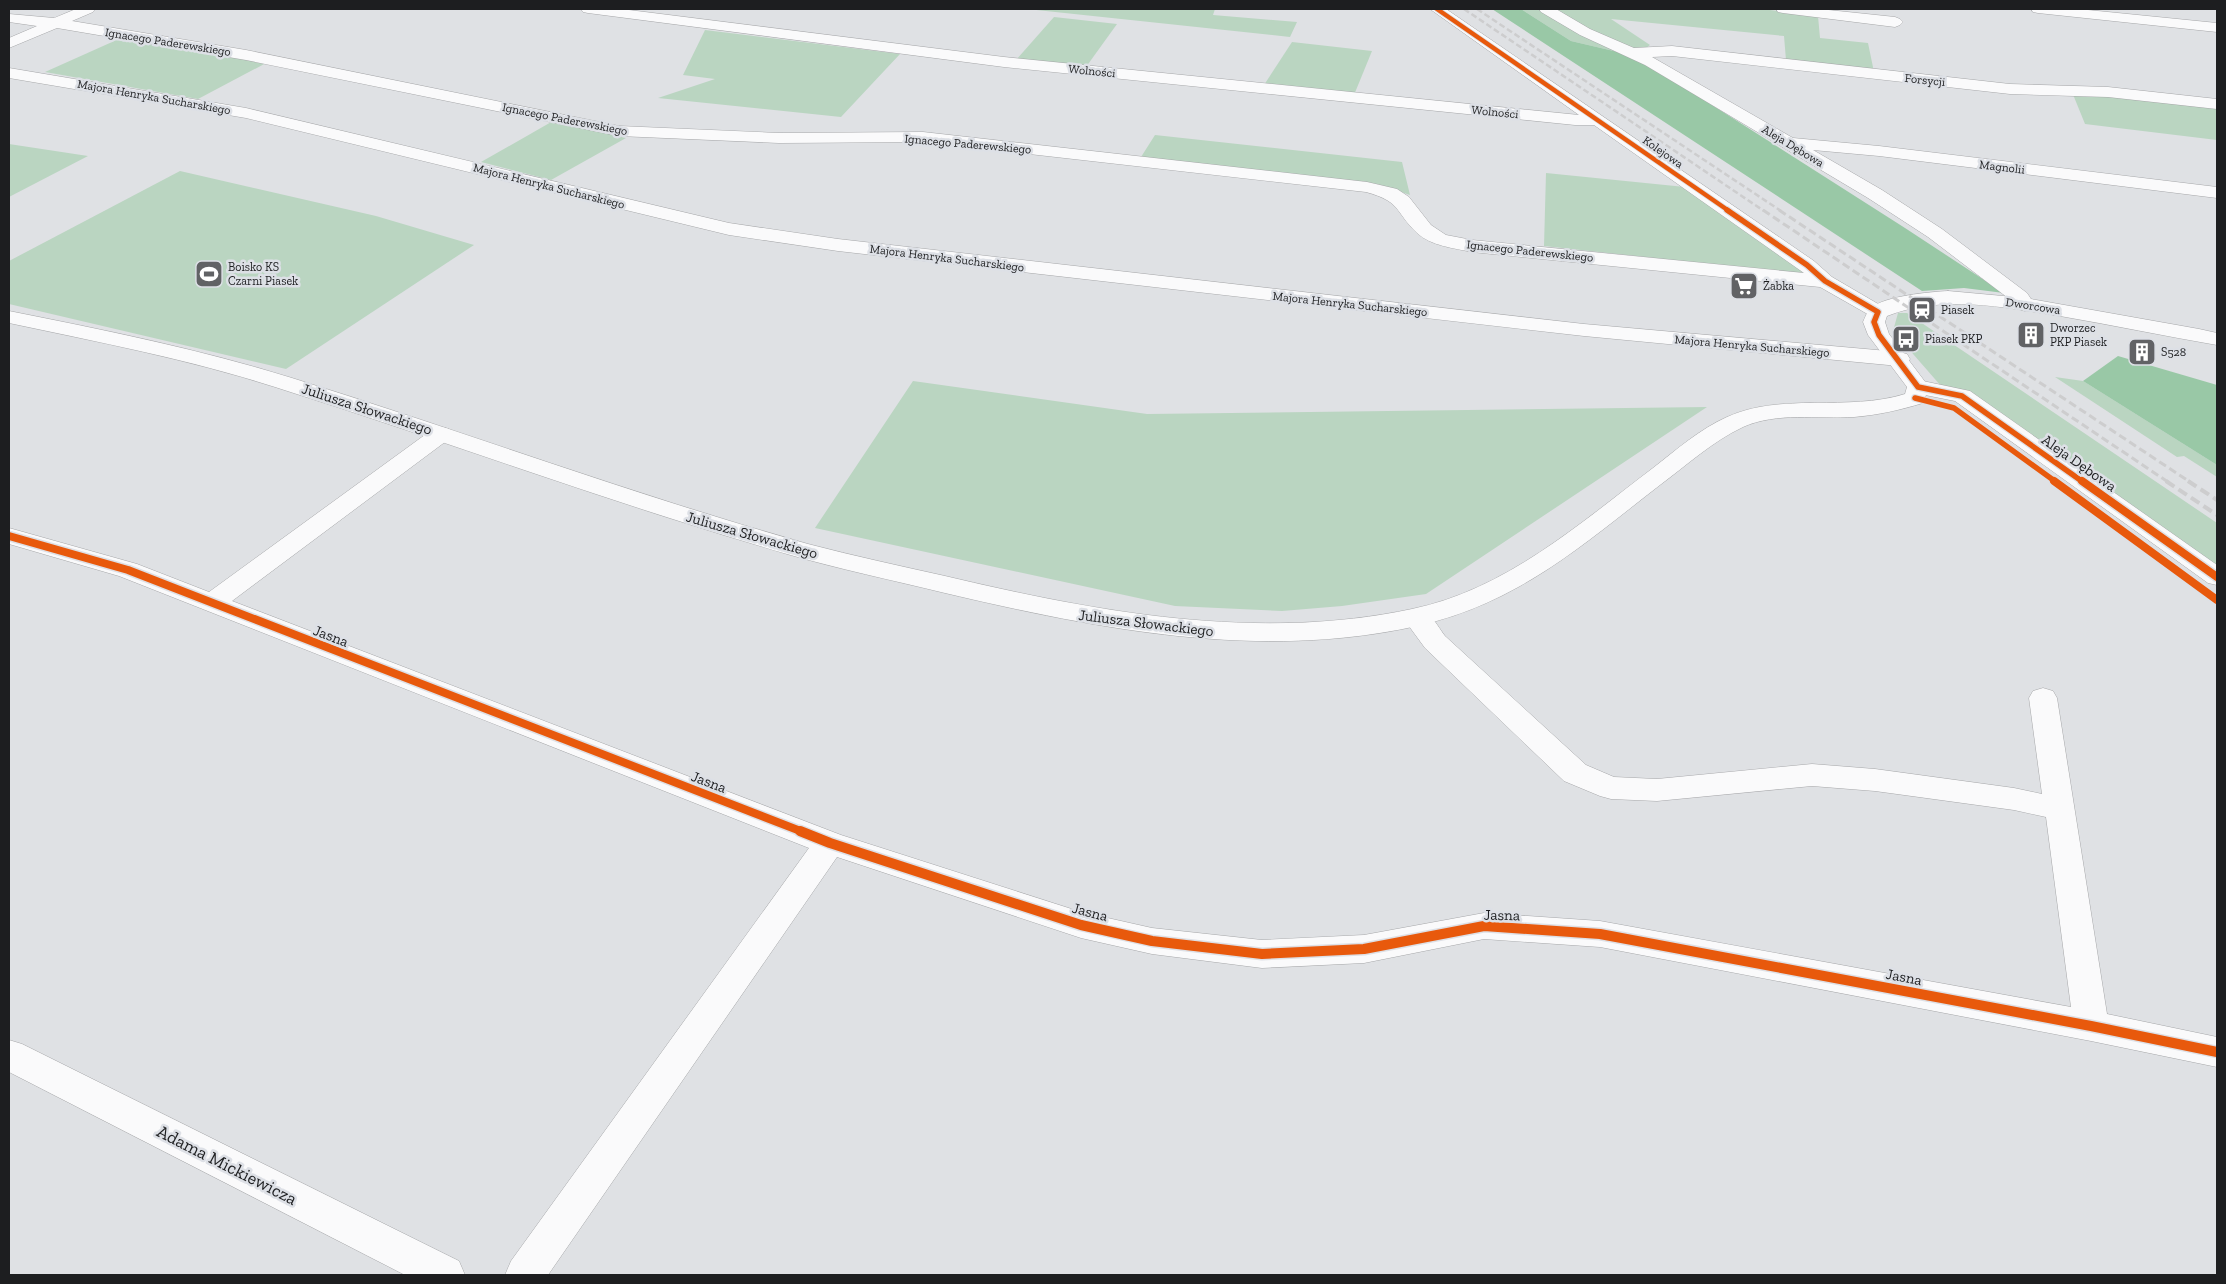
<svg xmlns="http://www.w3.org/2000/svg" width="2226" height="1284" font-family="'Zilla Slab',serif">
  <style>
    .green { fill: #bad5c1 }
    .forest { fill: #99c8a6 }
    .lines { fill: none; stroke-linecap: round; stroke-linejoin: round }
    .street-casing { stroke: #a6a7a9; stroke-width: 1 }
    .secondary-casing { stroke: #a6a7a9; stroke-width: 1 }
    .street { fill: #fafafb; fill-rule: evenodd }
    .secondary { fill: #fafafb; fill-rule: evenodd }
    .rail-far2 { stroke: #cdcdce; stroke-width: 2.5; stroke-dasharray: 6 3; stroke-linecap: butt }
    .rail-far1 { stroke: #cdcdce; stroke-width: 3; stroke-dasharray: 8 4; stroke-linecap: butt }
    .rail { stroke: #cdcdce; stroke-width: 4; stroke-dasharray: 10 5; stroke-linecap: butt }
    .cycleway-far3-casing { stroke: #dde0e6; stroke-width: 6 }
    .cycleway-far2-casing { stroke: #dde0e6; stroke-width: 8 }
    .cycleway-far1-casing { stroke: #dde0e6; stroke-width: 11 }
    .cycleway-casing { stroke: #dde0e6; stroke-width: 13 }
    .cycleway-far3 { stroke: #e8590c; stroke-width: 4.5 }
    .cycleway-far2 { stroke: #e8590c; stroke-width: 5.5 }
    .cycleway-far1 { stroke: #e8590c; stroke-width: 8 }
    .cycleway { stroke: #e8590c; stroke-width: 10 }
    .labels { text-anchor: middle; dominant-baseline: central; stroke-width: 5; stroke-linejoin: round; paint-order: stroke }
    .far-street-label { font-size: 12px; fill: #1d1e20; stroke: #dde0e6 }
    .far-poi-label { font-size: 12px; fill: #1d1e20; stroke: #dde0e6; text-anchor: start }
    .street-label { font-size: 15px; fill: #1d1e20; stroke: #dde0e6 }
    .near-street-label { font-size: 18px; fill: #1d1e20; stroke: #dde0e6 }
  </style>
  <rect width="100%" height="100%" fill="#dfe1e4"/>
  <g class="green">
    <polygon points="1027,9 1215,9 1213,15 1297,22 1290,37"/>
    <polygon points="1521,9 1762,9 1818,16 1820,38 1868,43 1874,72 1786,60 1784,36 1611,19 1650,45 1635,56 1571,41"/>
    <polygon points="1054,17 1117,24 1086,67 1016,60"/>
    <polygon points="705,30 900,54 841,117 658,98 715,79 683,75"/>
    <polygon points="121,38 268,62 198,99 45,72"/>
    <polygon points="1292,42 1372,51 1354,95 1264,85"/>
    <polygon points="2072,92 2217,109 2217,140 2085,124"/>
    <polygon points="553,121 626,138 551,180 481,162"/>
    <polygon points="1155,135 1402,162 1410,195 1377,184 1141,157"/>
    <polygon points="9,144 88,156 9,197"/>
    <polygon points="180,171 376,216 474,245 286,369 9,304 9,261"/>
    <polygon points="1546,173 1685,187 1810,275 1544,246"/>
    <polygon points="1898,313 1907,313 2217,523 2217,569 1968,393 1941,386 1893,331"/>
    <polygon points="2055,377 2083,381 2217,465 2217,477 2184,456 2177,457"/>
    <polygon points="913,381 1147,414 1707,407 1426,594 1342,606 1282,611 1175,606 815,528"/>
  </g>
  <g class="forest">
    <polygon points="1492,9 1521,9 1571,41 1635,56 1905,228 2004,293 1964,288 1922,291"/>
    <polygon points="2118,356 2217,385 2217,465 2083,381"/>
  </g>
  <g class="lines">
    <defs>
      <g id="street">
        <path d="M 76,9 L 95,9 L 93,12 L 72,21 L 246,50 L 619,126 L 779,133 L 923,132 L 1367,182 L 1397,189 L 1409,197 L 1431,225 L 1446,235 L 1472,240 L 1804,273 L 1594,125 L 1575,125 L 1004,67 L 588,13 L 583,12 L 581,9 L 621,9 L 1004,57 L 1579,115 L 1430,9 L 1446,9 L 1814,261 L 1832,277 L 1885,308 L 1888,312 L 1885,316 L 1878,318 L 1871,316 L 1820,287 L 1472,252 C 1454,248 1431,246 1417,233 C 1394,211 1402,202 1366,192 L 923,142 L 779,143 L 619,136 L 246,60 L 57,28 L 9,48 L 9,38 L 37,26 L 9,22 L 9,14 L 54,18 Z"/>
        <polygon points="1539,9 1556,9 1590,29 1634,48 1672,46 2010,84 2108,87 2217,99 2217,109 2108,97 2010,94 1672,56 1652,57 1793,138 1879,146 2217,187 2217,198 1879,156 1813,150 1882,190 1942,229 2027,293 2035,305 2032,309 2025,311 2018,309 2012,301 1928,237 1868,198 1645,65 1580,35 1541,12"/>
        <polygon points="1776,9 1819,9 1895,17 1900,19 1903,22 1900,25 1895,27 1783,13 1778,12"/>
        <polygon points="2031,9 2078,9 2217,23 2217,32 2038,13 2033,12"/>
        <polygon points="9,68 246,108 729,223 838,239 1584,324 1899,352 1907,354 1910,359 1907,364 1899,366 1584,336 838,251 729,235 246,118 9,78"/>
        <polygon points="1918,380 1970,391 2217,565 2217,585 2208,583 1955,401 1910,392 1907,387 1910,382"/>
        <path d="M 441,427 L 449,429 L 453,434 L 449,439 L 232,601 L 841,835 L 1081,912 L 1152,928 L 1262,940 L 1364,935 L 1484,913 L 1600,921 L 2071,1007 L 2046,817 L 2014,810 L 1875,791 L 1812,786 L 1657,801 L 1611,799 L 1600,796 L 1564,781 L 1425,648 L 1403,618 L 1407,612 C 1429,606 1433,620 1445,636 L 1586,765 L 1614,777 L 1657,779 L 1812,764 L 1875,769 L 2014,788 L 2042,794 L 2029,698 L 2033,691 L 2043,688 L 2053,691 L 2057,698 L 2107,1014 L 2217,1037 L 2217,1067 L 2091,1041 L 1600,947 L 1484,939 L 1364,963 L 1262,968 L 1152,954 L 1081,938 L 837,857 L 548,1275 L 505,1275 L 511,1261 L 809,848 L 119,576 L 9,544 L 9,528 L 137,564 L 209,592 L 433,429 Z"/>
        <polygon points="9,1040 22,1044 459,1261 465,1275 405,1275 9,1072"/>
      </g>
      <path id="secondary" d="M 1948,291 L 2025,298 L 2199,329 L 2217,333 L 2217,345 C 2165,336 2112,325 2060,316 C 2003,307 1942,294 1887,316 L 1885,322 L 1889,334 L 1929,387 L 1923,403 C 1900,410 1878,415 1854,417 C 1818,419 1776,412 1743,427 C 1713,441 1687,465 1660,485 C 1580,547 1518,603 1417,626 C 1260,661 1098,629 945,593 C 892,580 839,569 787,554 C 614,504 446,441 275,387 C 188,359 98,342 9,323 L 9,311 C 104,330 199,349 292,378 C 465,432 634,495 808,544 C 854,556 900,566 945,576 C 1097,612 1257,642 1412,609 C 1505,590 1579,524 1653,468 C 1676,450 1700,429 1727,417 C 1782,392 1847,412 1905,394 L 1907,387 L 1868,335 L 1863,322 C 1865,318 1867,311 1871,308 C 1885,296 1929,292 1948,291 Z"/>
    </defs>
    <use href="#street" class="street-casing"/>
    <use href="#secondary" class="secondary-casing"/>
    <use href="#street" class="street"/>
    <use href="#secondary" class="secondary"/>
    <g class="rail-far2">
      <polyline points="1464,9 1764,211"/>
      <polyline points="1477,9 1781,211"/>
    </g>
    <g class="rail-far1">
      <polyline points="1763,210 2168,482"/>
      <polyline points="1779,210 2190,482"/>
    </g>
    <g class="rail">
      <polyline points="2166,481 2217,515"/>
      <polyline points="2188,481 2217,500"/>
    </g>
    <defs>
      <polyline id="cycleway-far3" points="1437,9 1729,211"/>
      <g id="cycleway-far2">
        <polyline points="1727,210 1807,265 1825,281 1878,312 1874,322 1879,335 1918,387 1962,396 2083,482"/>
        <polyline points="1915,398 1954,408 2056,482"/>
      </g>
      <g id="cycleway-far1">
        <polyline points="2054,481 2217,600"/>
        <polyline points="2082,481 2217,577"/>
        <polyline points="9,536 128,570 803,832"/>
      </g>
      <polyline id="cycleway" points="800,831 830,843 1081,925 1152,941 1262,954 1364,949 1484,926 1600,934 2091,1026 2217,1052"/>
    </defs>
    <use href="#cycleway-far3" class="cycleway-far3-casing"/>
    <use href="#cycleway-far2" class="cycleway-far2-casing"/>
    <use href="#cycleway-far1" class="cycleway-far1-casing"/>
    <use href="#cycleway" class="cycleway-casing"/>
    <use href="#cycleway-far3" class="cycleway-far3"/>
    <use href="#cycleway-far2" class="cycleway-far2"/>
    <use href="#cycleway-far1" class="cycleway-far1"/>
    <use href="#cycleway" class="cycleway"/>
  </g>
  <defs>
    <symbol id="stadium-square" viewBox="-11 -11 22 22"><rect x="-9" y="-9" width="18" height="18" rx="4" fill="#616265" stroke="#dde0e6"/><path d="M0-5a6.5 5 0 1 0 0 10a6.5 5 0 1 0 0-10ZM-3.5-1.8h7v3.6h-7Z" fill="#fff"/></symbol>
    <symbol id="supermarket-square" viewBox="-11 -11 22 22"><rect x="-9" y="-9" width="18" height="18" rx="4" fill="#616265" stroke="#dde0e6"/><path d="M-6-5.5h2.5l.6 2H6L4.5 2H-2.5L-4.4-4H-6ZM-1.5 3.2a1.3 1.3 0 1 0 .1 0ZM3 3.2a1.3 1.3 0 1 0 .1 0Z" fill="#fff"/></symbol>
    <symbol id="station-square" viewBox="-11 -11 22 22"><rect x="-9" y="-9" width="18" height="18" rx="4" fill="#616265" stroke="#dde0e6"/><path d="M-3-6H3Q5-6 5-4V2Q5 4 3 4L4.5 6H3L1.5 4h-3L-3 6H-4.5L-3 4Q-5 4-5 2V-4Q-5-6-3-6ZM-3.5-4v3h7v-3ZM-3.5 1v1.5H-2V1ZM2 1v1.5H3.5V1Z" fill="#fff"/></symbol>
    <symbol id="building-square" viewBox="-11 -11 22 22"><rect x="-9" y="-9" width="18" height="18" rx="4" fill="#616265" stroke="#dde0e6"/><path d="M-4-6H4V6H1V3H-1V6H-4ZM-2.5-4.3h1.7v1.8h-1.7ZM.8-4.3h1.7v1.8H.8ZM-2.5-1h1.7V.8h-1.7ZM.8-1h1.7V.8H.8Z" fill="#fff"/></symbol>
    <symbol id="bus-square" viewBox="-11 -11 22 22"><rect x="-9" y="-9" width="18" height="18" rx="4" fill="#616265" stroke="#dde0e6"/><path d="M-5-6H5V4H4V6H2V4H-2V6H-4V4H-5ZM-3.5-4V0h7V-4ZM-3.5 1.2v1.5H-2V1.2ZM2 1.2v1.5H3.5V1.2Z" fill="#fff"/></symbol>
  </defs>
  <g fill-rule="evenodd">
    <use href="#stadium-square" x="193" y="258" width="32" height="32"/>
    <use href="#supermarket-square" x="1728" y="270" width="32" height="32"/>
    <use href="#station-square" x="1906" y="294" width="32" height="32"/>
    <use href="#building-square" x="2015" y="319" width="32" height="32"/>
    <use href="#bus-square" x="1890" y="323" width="32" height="32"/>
    <use href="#building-square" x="2126" y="336" width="32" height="32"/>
  </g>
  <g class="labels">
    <g class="far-street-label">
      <text transform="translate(168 42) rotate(9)">Ignacego Paderewskiego</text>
      <text transform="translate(1092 71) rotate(6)">Wolności</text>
      <text transform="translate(1925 80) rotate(6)">Forsycji</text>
      <text transform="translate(154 97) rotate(10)">Majora Henryka Sucharskiego</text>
      <text transform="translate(1495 112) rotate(6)">Wolności</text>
      <text transform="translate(565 119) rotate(11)">Ignacego Paderewskiego</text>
      <text transform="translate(968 144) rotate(5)">Ignacego Paderewskiego</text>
      <text transform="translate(1793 146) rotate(31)">Aleja Dębowa</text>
      <text transform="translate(1663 152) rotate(35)">Kolejowa</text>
      <text transform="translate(2002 167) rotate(7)">Magnolii</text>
      <text transform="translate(549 186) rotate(14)">Majora Henryka Sucharskiego</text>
      <text transform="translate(1530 251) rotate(6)">Ignacego Paderewskiego</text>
      <text transform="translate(947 258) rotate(7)">Majora Henryka Sucharskiego</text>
      <text transform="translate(1350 304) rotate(6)">Majora Henryka Sucharskiego</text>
      <text transform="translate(2033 306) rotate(9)">Dworcowa</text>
      <text transform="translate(1752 346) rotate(5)">Majora Henryka Sucharskiego</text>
    </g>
    <g class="far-poi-label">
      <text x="228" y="267">Boisko KS<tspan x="228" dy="14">Czarni Piasek</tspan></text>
      <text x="1763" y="286">Żabka</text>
      <text x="1941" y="310">Piasek</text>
      <text x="2050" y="328">Dworzec<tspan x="2050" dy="14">PKP Piasek</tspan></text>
      <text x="1925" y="339">Piasek PKP</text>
      <text x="2161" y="352">S528</text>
    </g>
    <g class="street-label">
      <text transform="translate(367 409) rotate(18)">Juliusza Słowackiego</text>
      <text transform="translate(2079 463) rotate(35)">Aleja Dębowa</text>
      <text transform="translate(752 535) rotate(16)">Juliusza Słowackiego</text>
      <text transform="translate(1146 623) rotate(7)">Juliusza Słowackiego</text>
      <text transform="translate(331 636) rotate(21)">Jasna</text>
      <text transform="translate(709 782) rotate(21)">Jasna</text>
      <text transform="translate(1090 912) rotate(15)">Jasna</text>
      <text transform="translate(1502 915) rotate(1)">Jasna</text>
      <text transform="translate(1904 977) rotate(11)">Jasna</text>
    </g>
    <g class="near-street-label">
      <text transform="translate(227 1165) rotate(27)">Adama Mickiewicza</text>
    </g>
  </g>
  <rect width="2226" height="1284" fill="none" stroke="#1d1e20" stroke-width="20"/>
</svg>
